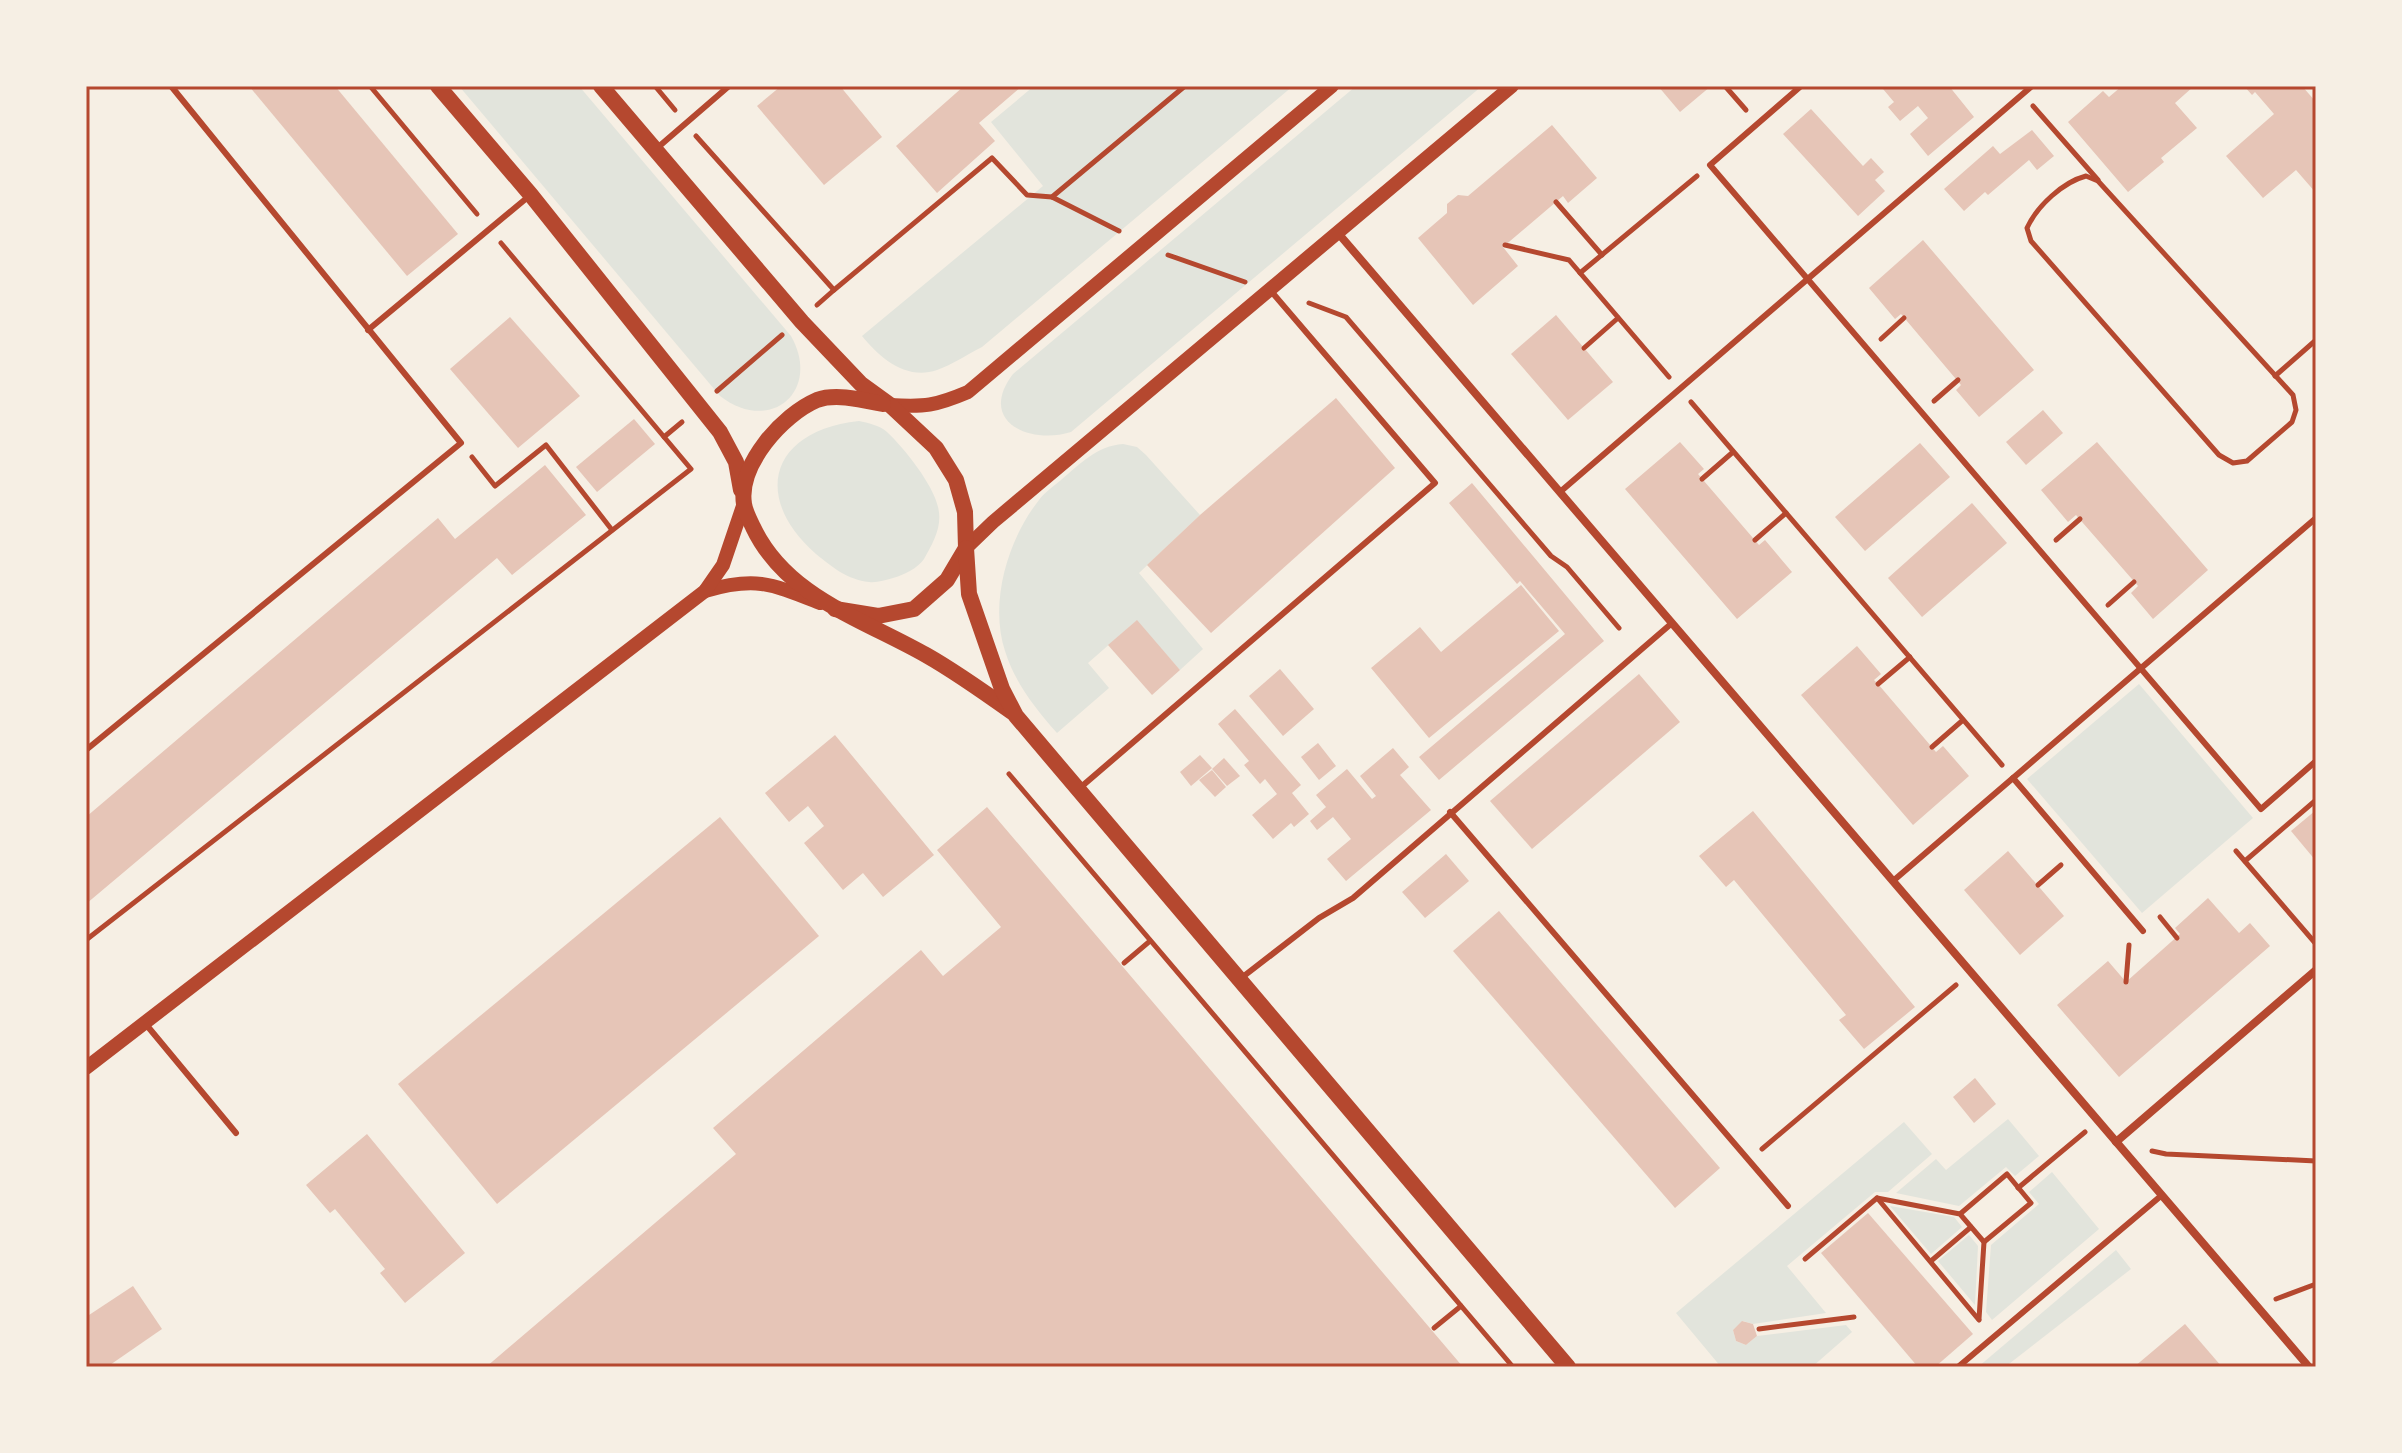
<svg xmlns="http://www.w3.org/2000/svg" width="2402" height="1453" font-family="'PT Sans',sans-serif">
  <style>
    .green { fill: #e2e4dc }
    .building { fill: #e6c5b7 }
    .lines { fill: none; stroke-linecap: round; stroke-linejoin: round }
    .path { stroke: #b5482f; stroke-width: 5 }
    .service { stroke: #b5482f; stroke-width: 6 }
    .minor { stroke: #b5482f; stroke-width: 8 }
    .tertiary { stroke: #b5482f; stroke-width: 14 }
    .secondary { stroke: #b5482f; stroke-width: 16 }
    .neatline { fill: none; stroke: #b5482f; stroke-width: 3 }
  </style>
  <rect width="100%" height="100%" fill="#f6efe4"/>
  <g class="green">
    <path d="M 459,86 L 579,86 L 791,336 C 822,391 770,435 720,396 Z"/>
    <path d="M 1034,86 L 1293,86 L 982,347 C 968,354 952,365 937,370 C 906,381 879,357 862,336 L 1043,186 L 991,122 Z"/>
    <path d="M 1356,86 L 1482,86 L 1071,432 C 1029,445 977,421 1013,374 Z"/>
    <path d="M 859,421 C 868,423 879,425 887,432 C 904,448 933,484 938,507 C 943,526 933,543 924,559 C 918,568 904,575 893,578 C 885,580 877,583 869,582 C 848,580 832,567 816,554 C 750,496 772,430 859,421 Z"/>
    <path d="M 1123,444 L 1137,447 L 1146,455 L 1200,515 L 1139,573 L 1203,649 L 1180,670 L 1136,621 L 1088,663 L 1109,688 L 1057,733 C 1035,708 1015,683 1005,651 C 989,602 1008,539 1039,500 C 1045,492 1054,486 1061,480 C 1081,463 1097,446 1123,444 Z"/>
    <polygon points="2139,684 2253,818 2142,913 2027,779"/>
    <polygon points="2008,1119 2039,1156 2015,1176 2006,1167 1959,1206 1896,1193 1936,1159 1946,1170"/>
    <polygon points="1904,1122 1932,1154 1888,1192 1875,1192 1787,1266 1826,1313 1753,1324 1743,1321 1733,1330 1736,1341 1746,1345 1757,1336 1846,1325 1852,1332 1812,1367 1721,1367 1676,1313"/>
    <polygon points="2052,1172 2099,1229 1992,1320 1986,1312 1991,1245 2039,1204 2029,1192"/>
    <polygon points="1890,1206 1954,1217 1962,1227 1931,1254"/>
    <polygon points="1969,1235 1978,1246 1975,1305 1938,1261"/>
    <polygon points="2116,1250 2131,1269 2005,1367 1978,1367"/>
  </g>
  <g class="building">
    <polygon points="249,86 335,86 458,234 407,276"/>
    <polygon points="781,86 840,86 882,137 824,185 757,106"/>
    <polygon points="964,86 1022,86 979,123 995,141 937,193 896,146"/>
    <polygon points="1658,86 1711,86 1680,112"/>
    <polygon points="1887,86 1949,86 1974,117 1928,156 1910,134 1928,118 1918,106 1900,121 1888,107 1894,102 1883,89"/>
    <polygon points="2122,86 2194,86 2175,103 2197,128 2161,158 2164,162 2128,192 2068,122 2103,91 2109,97"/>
    <polygon points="2244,86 2302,86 2316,102 2316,193 2296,170 2263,198 2226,156 2274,114 2255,92 2252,95"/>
    <polygon points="1811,109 1863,166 1871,158 1884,172 1875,180 1885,191 1858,216 1783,134"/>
    <polygon points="1552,125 1597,178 1568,203 1563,196 1503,247 1518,266 1473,305 1418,238 1447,213 1447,204 1458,195 1468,196"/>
    <polygon points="2032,130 2054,156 2037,170 2029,160 1988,195 1985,192 1964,211 1944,189 1993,146 2000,154"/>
    <polygon points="1923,240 2034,370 1979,417 1956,390 1961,385 1901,314 1895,319 1869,288"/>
    <polygon points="1556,315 1613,382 1568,420 1511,354"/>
    <polygon points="510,317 580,396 518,448 450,369"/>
    <polygon points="1336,398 1395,468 1211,633 1147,565 1200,515"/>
    <polygon points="2043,410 2063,433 2026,465 2006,442"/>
    <polygon points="634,419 655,444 597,492 576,467"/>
    <polygon points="1680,442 1704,469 1698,474 1759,545 1765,540 1792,572 1737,619 1625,489"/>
    <polygon points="2097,442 2208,570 2153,619 2131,593 2138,586 2076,515 2068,522 2041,490"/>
    <polygon points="1920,443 1950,477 1865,551 1835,517"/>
    <polygon points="545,465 586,515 512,575 497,558 86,904 86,817 438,518 455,539"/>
    <polygon points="1472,483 1604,641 1439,780 1419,757 1565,634 1520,581 1517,584 1449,503"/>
    <polygon points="1972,503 2007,543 1922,617 1888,578"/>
    <polygon points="1521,585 1559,631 1429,738 1371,668 1420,627 1441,652"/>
    <polygon points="1137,620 1180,670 1152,695 1108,645"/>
    <polygon points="1857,646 1881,674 1874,680 1878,684 1936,752 1943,746 1969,776 1913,825 1801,695"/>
    <polygon points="1280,669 1314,709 1283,736 1249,696"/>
    <polygon points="1639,674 1680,722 1532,849 1490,801"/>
    <polygon points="1235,709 1301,785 1292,793 1309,814 1294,827 1291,823 1273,839 1252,815 1277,794 1265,779 1260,784 1244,765 1249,761 1218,724"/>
    <polygon points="835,735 934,855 883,897 863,873 843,890 804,843 824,826 808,806 789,822 765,793"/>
    <polygon points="1318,743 1336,766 1319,780 1301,757"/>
    <polygon points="1393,748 1409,767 1400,775 1431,810 1346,881 1327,859 1351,839 1333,817 1317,830 1310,821 1326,807 1316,795 1347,769 1372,799 1376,796 1360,776"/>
    <polygon points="1200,755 1212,768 1191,786 1180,772"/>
    <polygon points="1224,758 1240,776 1227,786 1212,769"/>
    <polygon points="1212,770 1226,787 1215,797 1199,780"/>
    <polygon points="987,807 1463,1367 486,1367 736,1154 713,1128 921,950 943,976 1001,927 937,850"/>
    <polygon points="2316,810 2316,861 2291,831"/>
    <polygon points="1753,811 1915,1007 1864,1049 1839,1020 1846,1015 1734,880 1726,887 1699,856"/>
    <polygon points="720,817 819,936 497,1204 398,1084"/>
    <polygon points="2008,851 2064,916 2020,955 1964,890"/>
    <polygon points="1446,854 1469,881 1425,918 1402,892"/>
    <polygon points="2208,898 2239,933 2250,923 2270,946 2119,1077 2057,1005 2108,961 2126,982 2180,934 2175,928"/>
    <polygon points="1499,911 1720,1168 1675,1208 1453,951"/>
    <polygon points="1975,1078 1996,1104 1974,1123 1953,1097"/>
    <polygon points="367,1134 465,1253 405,1303 380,1273 385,1269 335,1209 330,1213 306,1185"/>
    <polygon points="1868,1213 1973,1334 1935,1367 1918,1367 1821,1253"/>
    <polygon points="133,1286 162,1329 107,1367 86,1367 86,1317"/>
    <polygon points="1742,1321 1753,1324 1757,1336 1746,1345 1736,1341 1733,1330"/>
    <polygon points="2185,1324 2222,1367 2134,1367"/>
  </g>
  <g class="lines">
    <g class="path">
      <polyline points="370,86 477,214"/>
      <polyline points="655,86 675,110"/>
      <polyline points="1725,86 1746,110"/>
      <polyline points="2033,106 2098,180"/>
      <polyline points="696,136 834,290 992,158 1027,195 1052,197 1119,231"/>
      <path d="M 2086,176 L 2098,181 L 2293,395 L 2296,410 L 2292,422 L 2247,461 L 2233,463 L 2219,455 L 2031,241 L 2027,228 C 2037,206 2063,182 2086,176 Z"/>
      <polyline points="1052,197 1185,86"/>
      <polyline points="1556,202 1602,255"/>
      <polyline points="1505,245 1569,260 1669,377"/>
      <polyline points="1168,255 1245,282"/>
      <polyline points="1580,273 1697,176"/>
      <polyline points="1309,303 1346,317 1551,556 1567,567 1619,628"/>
      <polyline points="817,305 834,290"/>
      <polyline points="1881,339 1904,318"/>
      <polyline points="1584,348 1618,318"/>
      <polyline points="2275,376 2316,340"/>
      <polyline points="717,391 782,335"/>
      <polyline points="1934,401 1958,380"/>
      <polyline points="1691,402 2002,765"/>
      <polyline points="664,437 682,422"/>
      <polyline points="472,457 495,486 546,445 612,530"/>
      <polyline points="1702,479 1733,452"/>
      <polyline points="1755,540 1786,513"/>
      <polyline points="2056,540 2080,519"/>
      <polyline points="2108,605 2134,582"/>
      <polyline points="1878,684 1910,657"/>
      <polyline points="1932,747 1963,720"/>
      <polyline points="1009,774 1513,1367"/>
      <polyline points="2236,851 2316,944"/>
      <polyline points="2245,861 2316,800"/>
      <polyline points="2038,885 2061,865"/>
      <polyline points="2160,917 2177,938"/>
      <polyline points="86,940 691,469 501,243"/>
      <polyline points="1124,963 1150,941"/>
      <polyline points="2126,982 2129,945"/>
      <polyline points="1762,1149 1956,985"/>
      <polyline points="2152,1151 2166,1154 2316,1161"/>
      <polyline points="2018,1188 2085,1132"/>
      <polyline points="1877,1198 1960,1214 1984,1242 1979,1319"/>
      <polyline points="1878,1199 1979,1320"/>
      <polyline points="1960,1214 2007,1174 2031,1203 1984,1242"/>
      <polyline points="1805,1259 1877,1198"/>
      <polyline points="1931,1261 1971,1227"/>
      <polyline points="2276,1299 2316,1284"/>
      <polyline points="1434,1328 1461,1306"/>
      <polyline points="1759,1329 1854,1317"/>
    </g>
    <g class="service">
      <polyline points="1801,86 1710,165 2261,809 2316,761"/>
      <polyline points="656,149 729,86"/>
      <polyline points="368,330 528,197"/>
      <polyline points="1560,492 2032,86"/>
      <polyline points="86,750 461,443 171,86"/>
      <polyline points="2013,778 2143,931"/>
      <polyline points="1081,787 1435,483 1270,290"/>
      <polyline points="1450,812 1788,1206"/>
      <polyline points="1893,881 2316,518"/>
      <polyline points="1240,979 1319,918 1353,898 1672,623"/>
      <polyline points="144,1022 236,1133"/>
      <polyline points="1958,1367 2162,1195"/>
    </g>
    <g class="minor">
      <polyline points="1338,233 2309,1367"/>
      <polyline points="2116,1142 2316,970"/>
    </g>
    <g class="tertiary">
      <path d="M 890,405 C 925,407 935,406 968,392 L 1332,86"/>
      <polyline points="966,548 993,522 1512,86"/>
      <path d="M 705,591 C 756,576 772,584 820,603"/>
      <polyline points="86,1068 705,591 723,565 744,503"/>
    </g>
    <g class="secondary">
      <polyline points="438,86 531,195 720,432 736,462 741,490"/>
      <polyline points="601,86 802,322 861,384 890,405 936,448 956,480 965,512 966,548 947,580 914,609 878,616 835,609"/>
      <path d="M 883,404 C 863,400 836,393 817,400 C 782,415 738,465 744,504 C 745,511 750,521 753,527 C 786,597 863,619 926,655 C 956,672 984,692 1012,712"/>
      <polyline points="966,548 969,594 1002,689 1016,716 1568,1367"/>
    </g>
  </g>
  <rect width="2402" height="1453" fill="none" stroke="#f6efe4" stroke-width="176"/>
  <rect x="88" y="88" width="2226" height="1277" class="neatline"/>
</svg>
